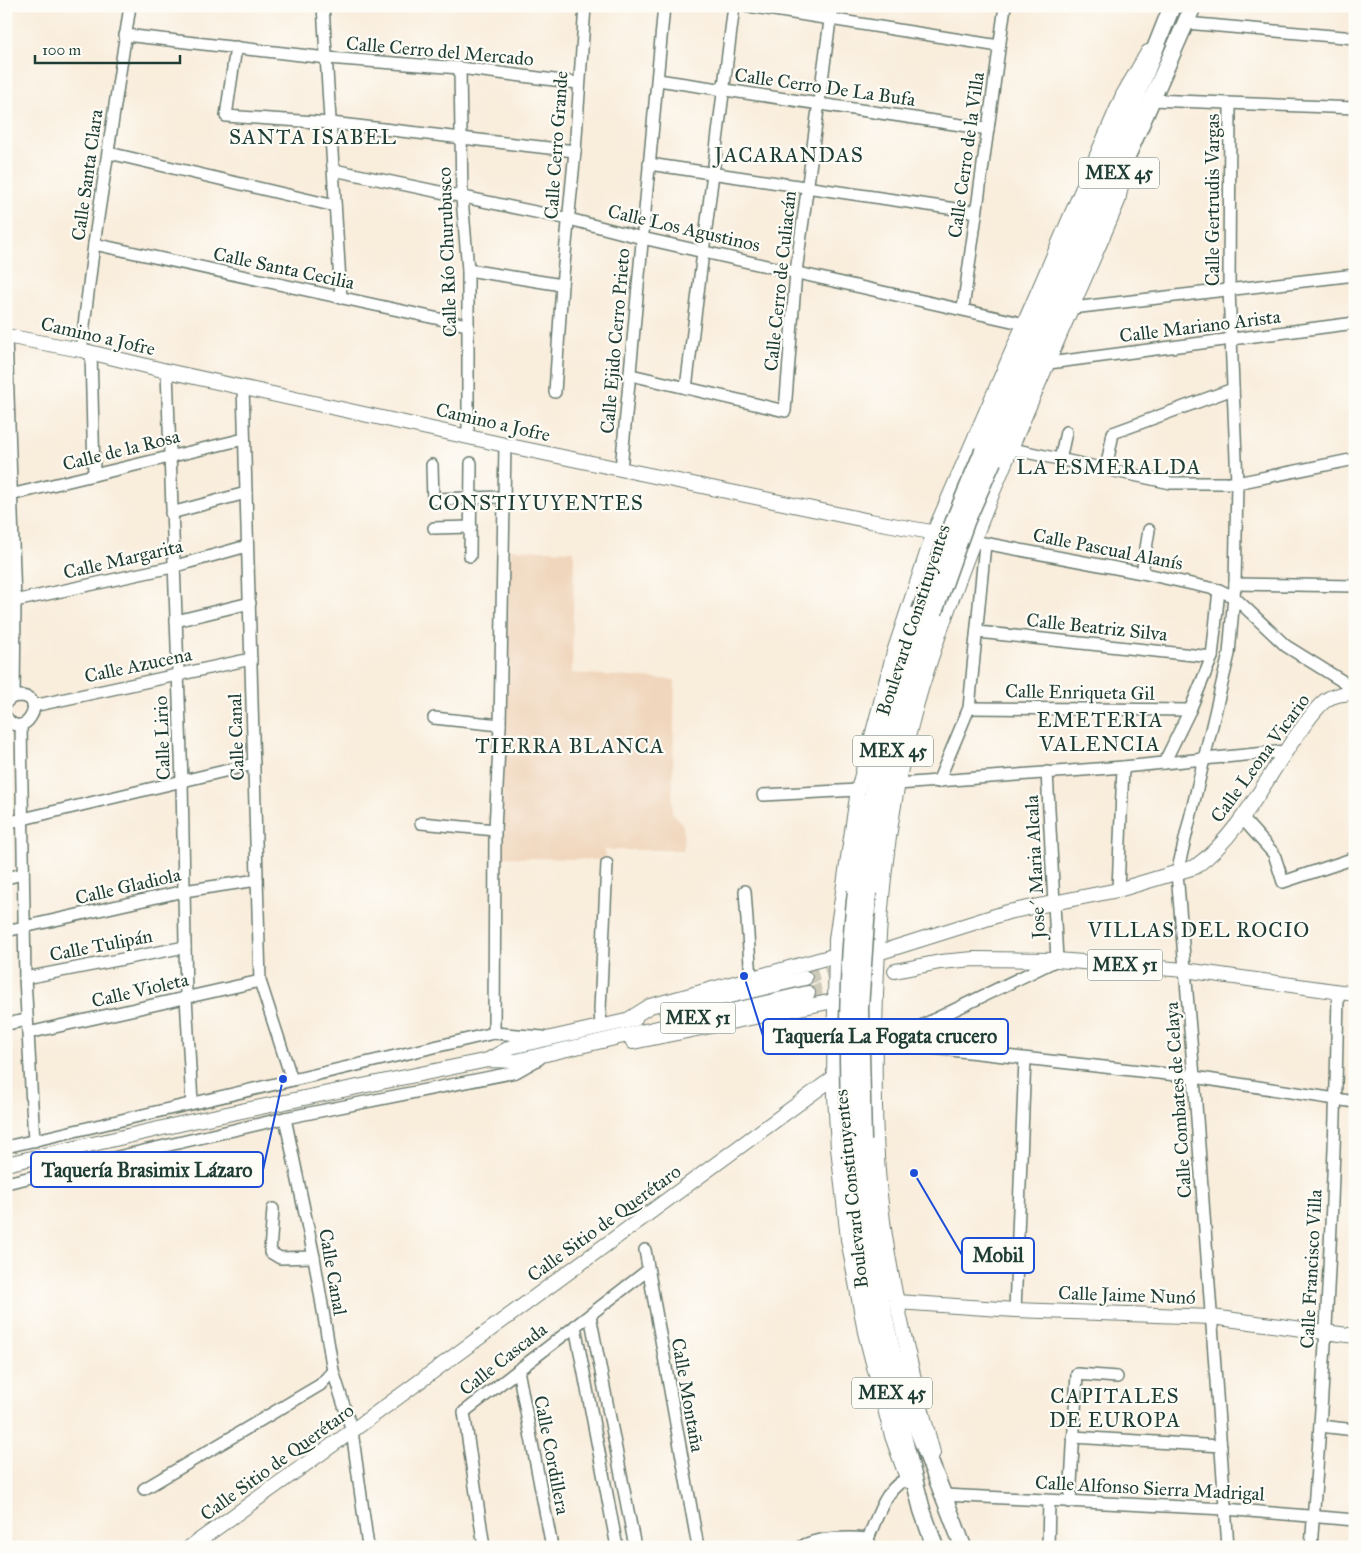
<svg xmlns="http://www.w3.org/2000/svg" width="1361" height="1553" font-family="'IM FELL Great Primer',serif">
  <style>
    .built { fill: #f0d6bc }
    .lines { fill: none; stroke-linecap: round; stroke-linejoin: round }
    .major-tunnel { stroke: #cdcaba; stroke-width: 14; stroke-dasharray: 14 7; stroke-linecap: butt }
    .minor-casing { stroke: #6b7b6f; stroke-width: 14 }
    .major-casing { stroke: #6b7b6f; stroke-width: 16 }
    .highway-casing { stroke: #6b7b6f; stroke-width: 19 }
    .minor { stroke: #fff; stroke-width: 11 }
    .major { stroke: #fff; stroke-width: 14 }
    .highway { stroke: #fff; stroke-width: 16 }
    .highway-bridge-casing { stroke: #6b7b6f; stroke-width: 19; stroke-linecap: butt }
    .highway-bridge { stroke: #fff; stroke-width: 16 }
    .labels { text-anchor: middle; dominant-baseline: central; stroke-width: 4.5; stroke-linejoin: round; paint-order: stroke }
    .shield { fill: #fdfcf7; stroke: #62766e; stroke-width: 1 }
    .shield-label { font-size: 18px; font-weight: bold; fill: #1f3d34 }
    .street-label { font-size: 19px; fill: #1f3d34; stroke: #fdfcf7 }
    .quarter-label { font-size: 21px; letter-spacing: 1px; fill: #1f3d34; stroke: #fdfcf7 }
    .leader { fill: none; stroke: #1d4ed8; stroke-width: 2 }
    .callout-dot { fill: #1d4ed8; stroke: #fdfcf7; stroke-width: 2 }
    .callout { fill: #fdfcf7; stroke: #1d4ed8; stroke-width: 2 }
    .callout-label { font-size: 20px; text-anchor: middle; font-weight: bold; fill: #1f3d34 }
  </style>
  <rect width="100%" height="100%" fill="#fdfcf7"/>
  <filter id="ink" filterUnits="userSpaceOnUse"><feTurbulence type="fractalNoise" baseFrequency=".02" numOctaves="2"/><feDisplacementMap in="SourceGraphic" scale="10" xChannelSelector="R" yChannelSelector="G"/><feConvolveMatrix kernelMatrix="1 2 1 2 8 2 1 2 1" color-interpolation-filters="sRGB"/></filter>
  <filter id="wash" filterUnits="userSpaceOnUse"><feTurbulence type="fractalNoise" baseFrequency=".0096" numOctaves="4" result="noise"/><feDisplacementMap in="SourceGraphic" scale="20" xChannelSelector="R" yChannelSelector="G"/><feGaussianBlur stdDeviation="1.12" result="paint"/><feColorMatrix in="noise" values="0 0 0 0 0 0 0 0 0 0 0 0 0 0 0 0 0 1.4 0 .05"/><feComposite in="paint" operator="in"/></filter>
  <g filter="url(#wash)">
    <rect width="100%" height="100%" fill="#f9eddc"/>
    <polygon class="built" points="509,549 574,551 572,673 675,680 672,812 683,825 684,850 605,850 605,860 501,857"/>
  </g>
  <g filter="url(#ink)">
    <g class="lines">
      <g class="major-tunnel">
        <polyline points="805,978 847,967"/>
        <polyline points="808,993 846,984"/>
      </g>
      <defs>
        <g id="minor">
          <polyline points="323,6 341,298"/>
          <polyline points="748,6 999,46"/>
          <polyline points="1186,23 1355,38"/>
          <polyline points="125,35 327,58 460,68 578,83"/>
          <polyline points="236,47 226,116 331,123 575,151"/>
          <polyline points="460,68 462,198 468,270 468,435"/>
          <polyline points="658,80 988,129"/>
          <polyline points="1152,100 1355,108"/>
          <polyline points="109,153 335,206"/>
          <polyline points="649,164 976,212"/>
          <polyline points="334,170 569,219 642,238 1025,324"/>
          <polyline points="94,244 467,325"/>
          <polyline points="468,270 562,285"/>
          <polyline points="1072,308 1355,275"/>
          <polyline points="963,309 1005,6"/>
          <polyline points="6,336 15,602 14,696"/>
          <polyline points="81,350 94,244 130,6"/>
          <polyline points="91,352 94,475"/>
          <polyline points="1049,363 1355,323"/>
          <polyline points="167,371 182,781 186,997 192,1103"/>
          <polyline points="631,375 785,411 796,272 832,6"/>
          <polyline points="243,387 260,981 292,1080"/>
          <polyline points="686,388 734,6"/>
          <polyline points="555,392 562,285 575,151 585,6"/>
          <polyline points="1012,449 1171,483 1237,483 1355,459"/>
          <polyline points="1060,460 1066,432"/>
          <polyline points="432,465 433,499 504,497"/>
          <polyline points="621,469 664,6"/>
          <polyline points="1106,469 1113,433 1233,389"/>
          <polyline points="6,496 244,439"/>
          <polyline points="171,513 246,493"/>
          <polyline points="434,528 471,527"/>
          <polyline points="973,541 1142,573 1219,590 1234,597 1286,646 1355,689"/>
          <polyline points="470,556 471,463"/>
          <polyline points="1142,573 1149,530"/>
          <polyline points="1235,584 1355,586"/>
          <polyline points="6,603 172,567 247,546"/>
          <polyline points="176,621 250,603"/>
          <polyline points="978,632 1212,657"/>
          <path d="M 6,703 C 9,698 14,696 20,696 C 50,697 23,744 6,717"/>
          <polyline points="33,706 251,659"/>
          <polyline points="969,708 1190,710"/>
          <polyline points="434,718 500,725"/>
          <polyline points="21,725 25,978 34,1141"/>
          <polyline points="1164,763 1190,710 1212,657 1219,590"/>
          <polyline points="938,782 969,708 985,544"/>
          <polyline points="898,784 1123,767 1286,751"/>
          <polyline points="763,795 858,790"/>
          <polyline points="1242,818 1274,854 1283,882 1355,858"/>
          <polyline points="6,823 254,764"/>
          <polyline points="421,823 495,830"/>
          <polyline points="6,878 23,874"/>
          <polyline points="1118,890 1123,767"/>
          <polyline points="745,891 751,979"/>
          <polyline points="6,931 184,891 257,880"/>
          <polyline points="25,978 185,947"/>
          <polyline points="6,1024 27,1020"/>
          <polyline points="601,1027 600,1009 607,864"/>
          <polyline points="28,1033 260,981"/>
          <polyline points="494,1033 495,830 500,725 505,445"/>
          <polyline points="888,1042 1057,960 1047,772"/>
          <polyline points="888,1043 1194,1077 1355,1102"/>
          <polyline points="285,1118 314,1257 333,1371 352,1431 368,1547"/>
          <polyline points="6,1147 494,1033 543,1037"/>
          <polyline points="6,1183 285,1118 516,1072 539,1059"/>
          <polyline points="273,1209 270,1252 280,1258 314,1257"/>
          <polyline points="645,1250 698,1547"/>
          <polyline points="1015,1310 1025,1059"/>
          <polyline points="590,1315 635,1547"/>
          <polyline points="575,1326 617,1547"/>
          <polyline points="518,1370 552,1547"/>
          <polyline points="1320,1426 1355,1430"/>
          <polyline points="1073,1437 1221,1446"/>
          <polyline points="144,1489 320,1385 333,1371"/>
          <polyline points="944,1495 1225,1509 1355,1520"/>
          <polyline points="1070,1502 1077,1374 1117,1377"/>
          <path d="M 868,1539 C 878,1515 886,1484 913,1476"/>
          <polyline points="484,1547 464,1412 648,1270"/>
          <path d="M 801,1547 C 816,1537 850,1537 868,1539 L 871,1547"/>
          <polyline points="1048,1547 1049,1501"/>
          <polyline points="1228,1547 1194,1077 1177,873 1229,654 1235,584 1237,483 1229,289 1230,104"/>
          <path d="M 1311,1547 C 1326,1362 1335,1177 1338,992"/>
        </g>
        <g id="major">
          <polyline points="6,336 81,350 167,371 505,445 870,521 942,534"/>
          <path d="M 884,951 L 1008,912 L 1118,890 L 1195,867 C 1241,834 1266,777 1299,732 C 1307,722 1315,708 1326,700 C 1335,694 1344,694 1355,693"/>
          <polyline points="895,971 940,962 974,959 1057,960 1185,970 1355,994"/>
          <polyline points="666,1011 805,978"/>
          <polyline points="626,1021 650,1006 844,953"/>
          <polyline points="633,1042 843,999"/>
          <polyline points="488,1060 511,1047 635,1019"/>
          <polyline points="6,1164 193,1121 488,1060 516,1061 808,993"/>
          <polyline points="897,1302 1015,1310 1212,1317 1355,1336"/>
          <path d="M 933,1453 C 914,1382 896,1309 885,1236 C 875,1169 874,1102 875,1034 C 877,908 889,781 930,661 C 982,504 1053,353 1118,201 L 1123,176"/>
          <polyline points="908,1481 892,1436 865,1332 848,1239 838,1148 834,1077 836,939 858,790 894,652 934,532 1123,95 1148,52"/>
          <polyline points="190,1547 352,1431 840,1073"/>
        </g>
        <g id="highway">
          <polyline points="983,451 1136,97 1172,6"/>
          <polyline points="993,461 1193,6"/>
          <path d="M 856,891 C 869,795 891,703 920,611"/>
          <polyline points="868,893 874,847 899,726 934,612"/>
          <polyline points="850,1141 860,1236 876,1330 922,1510 935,1547"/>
          <path d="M 863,1141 C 869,1203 874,1267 887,1329 C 903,1404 937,1475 963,1547"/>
        </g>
      </defs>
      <use href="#minor" class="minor-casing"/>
      <use href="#major" class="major-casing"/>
      <use href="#highway" class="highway-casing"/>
      <use href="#minor" class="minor"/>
      <use href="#major" class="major"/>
      <use href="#highway" class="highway"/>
      <defs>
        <g id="highway-bridge">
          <polyline points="920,611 955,518 983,451"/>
          <polyline points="934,612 966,522 993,461"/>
          <path d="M 850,1141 C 847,1057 846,975 856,891"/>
          <polyline points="863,1141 860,1008 868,893"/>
        </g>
      </defs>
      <use href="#highway-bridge" class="highway-bridge-casing"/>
      <use href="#highway-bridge" class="highway-bridge"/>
    </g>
  </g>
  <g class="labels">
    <g class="shield">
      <rect x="1079" y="157.5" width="80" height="31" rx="4"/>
      <rect x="853" y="735.5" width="80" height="31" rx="4"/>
      <rect x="1087.5" y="949.5" width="75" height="31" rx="4"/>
      <rect x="660.5" y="1002.5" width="75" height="31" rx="4"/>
      <rect x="852" y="1377.5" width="80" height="31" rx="4"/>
    </g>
    <g class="shield-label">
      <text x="1119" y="173">MEX 45</text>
      <text x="893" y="751">MEX 45</text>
      <text x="1125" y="965">MEX 51</text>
      <text x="698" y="1018">MEX 51</text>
      <text x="892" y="1393">MEX 45</text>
    </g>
    <g class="street-label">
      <text transform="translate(440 51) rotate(5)">Calle Cerro del Mercado</text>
      <text transform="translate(825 87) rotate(8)">Calle Cerro De La Bufa</text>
      <text transform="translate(556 145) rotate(-86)">Calle Cerro Grande</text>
      <text transform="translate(966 155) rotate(-82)">Calle Cerro de la Villa</text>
      <text transform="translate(87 175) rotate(-82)">Calle Santa Clara</text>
      <text transform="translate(1212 200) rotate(-90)">Calle Gertrudis Vargas</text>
      <text transform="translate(684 228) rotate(13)">Calle Los Agustinos</text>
      <text transform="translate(447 252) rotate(-92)">Calle Río Churubusco</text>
      <text transform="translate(284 268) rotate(12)">Calle Santa Cecilia</text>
      <text transform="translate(780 281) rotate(-84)">Calle Cerro de Culiacán</text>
      <text transform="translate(1200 326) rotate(-7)">Calle Mariano Arista</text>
      <text transform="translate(98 336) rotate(13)">Camino a Jofre</text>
      <text transform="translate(615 341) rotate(-85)">Calle Ejido Cerro Prieto</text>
      <text transform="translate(493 422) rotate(13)">Camino a Jofre</text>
      <text transform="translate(121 450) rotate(-14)">Calle de la Rosa</text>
      <text transform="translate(1108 549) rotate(11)">Calle Pascual Alanís</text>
      <text transform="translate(123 559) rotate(-13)">Calle Margarita</text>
      <text transform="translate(913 620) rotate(-72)">Boulevard Constituyentes</text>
      <text transform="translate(1097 627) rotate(6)">Calle Beatriz Silva</text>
      <text transform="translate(138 665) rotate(-12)">Calle Azucena</text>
      <text transform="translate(1080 692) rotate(1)">Calle Enriqueta Gil</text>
      <text transform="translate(236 737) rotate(-92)">Calle Canal</text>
      <text transform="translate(162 738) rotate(-92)">Calle Lirio</text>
      <text transform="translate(1260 758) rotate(-54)">Calle Leona Vicario</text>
      <text transform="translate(1035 867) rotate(-93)">Jose´ Maria Alcala</text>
      <text transform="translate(128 886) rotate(-13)">Calle Gladiola</text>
      <text transform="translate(101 945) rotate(-11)">Calle Tulipán</text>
      <text transform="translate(140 990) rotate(-13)">Calle Violeta</text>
      <text transform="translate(1178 1100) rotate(-94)">Calle Combates de Celaya</text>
      <text transform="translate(851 1189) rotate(-96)">Boulevard Constituyentes</text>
      <text transform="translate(604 1223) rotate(-36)">Calle Sitio de Querétaro</text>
      <text transform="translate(1311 1269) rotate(-87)">Calle Francisco Villa</text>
      <text transform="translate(333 1272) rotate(80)">Calle Canal</text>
      <text transform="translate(1127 1295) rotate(2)">Calle Jaime Nunó</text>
      <text transform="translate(503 1359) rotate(-38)">Calle Cascada</text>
      <text transform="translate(688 1395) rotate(80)">Calle Montaña</text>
      <text transform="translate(552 1455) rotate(79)">Calle Cordillera</text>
      <text transform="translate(277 1462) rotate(-36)">Calle Sitio de Querétaro</text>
      <text transform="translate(1150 1488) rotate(3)">Calle Alfonso Sierra Madrigal</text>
    </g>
    <g class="quarter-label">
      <text x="313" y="137">SANTA ISABEL</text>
      <text x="789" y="155">JACARANDAS</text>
      <text x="1109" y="467">LA ESMERALDA</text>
      <text x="536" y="503">CONSTIYUYENTES</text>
      <text x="1100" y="720">EMETERIA<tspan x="1100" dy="24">VALENCIA</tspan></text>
      <text x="570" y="746">TIERRA BLANCA</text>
      <text x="1199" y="930">VILLAS DEL ROCIO</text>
      <text x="1115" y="1396">CAPITALES<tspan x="1115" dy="24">DE EUROPA</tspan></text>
    </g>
  </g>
  <path class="leader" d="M744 976L763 1036M283 1079L263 1170M914 1173L962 1255"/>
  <g class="callout-dot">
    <circle cx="744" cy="976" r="5"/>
    <circle cx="283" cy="1079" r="5"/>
    <circle cx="914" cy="1173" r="5"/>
  </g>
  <g class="callout">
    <rect x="763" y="1019" width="245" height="35" rx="5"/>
    <rect x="31" y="1152" width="232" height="35" rx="5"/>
    <rect x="962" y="1238" width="72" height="35" rx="5"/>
  </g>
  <g class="callout-label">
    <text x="885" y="1043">Taquería La Fogata crucero</text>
    <text x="147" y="1177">Taquería Brasimix Lázaro</text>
    <text x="998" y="1262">Mobil</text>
  </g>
  <rect width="1361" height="1553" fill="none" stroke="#fdfcf7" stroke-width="25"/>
  <path d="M35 55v8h145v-8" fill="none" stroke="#1f3d34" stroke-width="2.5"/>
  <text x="42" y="55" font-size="15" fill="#1f3d34" stroke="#fdfcf7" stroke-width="4" paint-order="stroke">100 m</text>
</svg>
